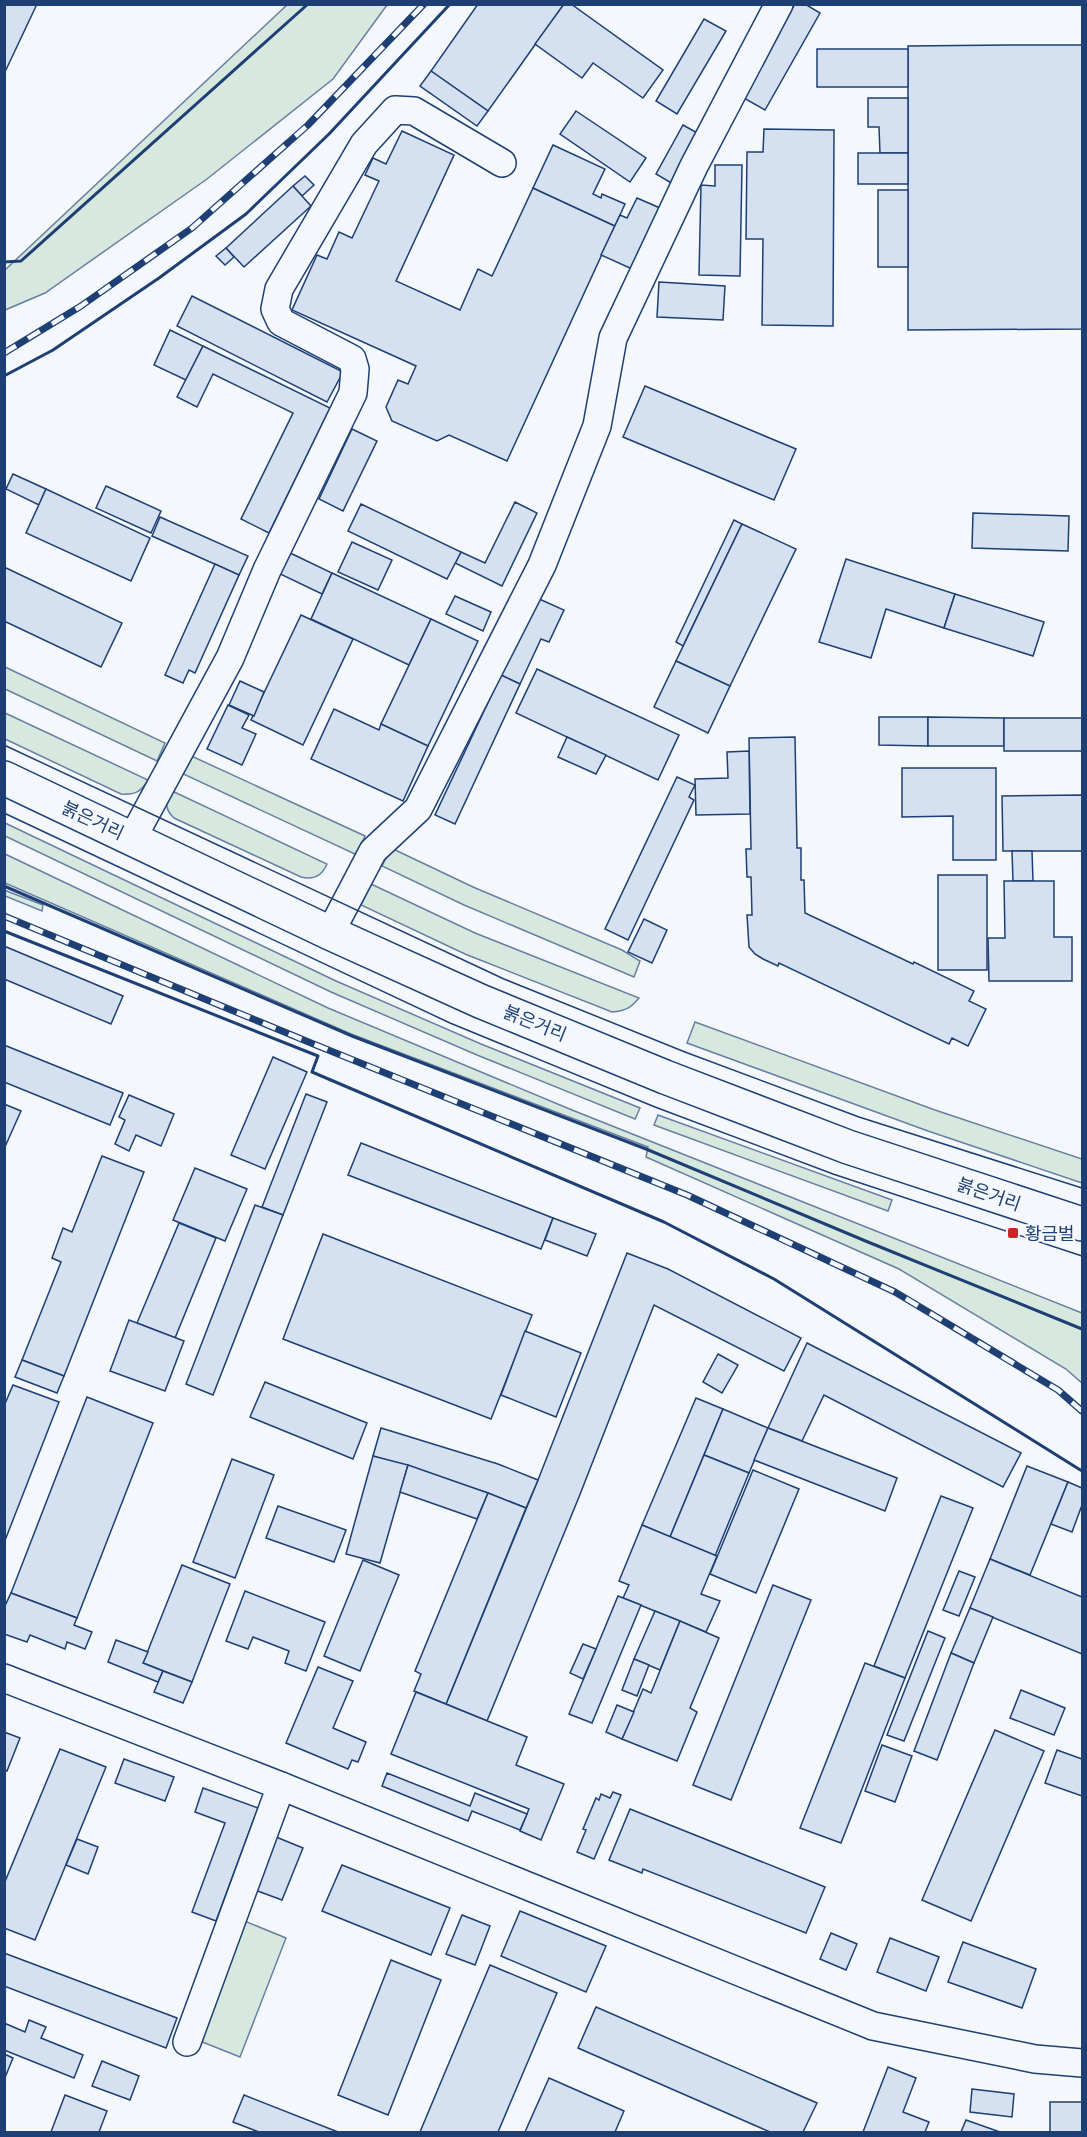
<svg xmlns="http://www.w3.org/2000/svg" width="1087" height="2137" font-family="'Archivo Narrow','Noto Sans KR',sans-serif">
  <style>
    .green { fill: #d7e8df; stroke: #687fa3; stroke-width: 1.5 }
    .building { fill: #d5e0f0; stroke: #1d3f73; stroke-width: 1.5 }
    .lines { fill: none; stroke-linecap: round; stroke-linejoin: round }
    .minor-casing { stroke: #1d3f73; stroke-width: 30 }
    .major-casing { stroke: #1d3f73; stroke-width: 36 }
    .minor { stroke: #f4f7fb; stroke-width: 27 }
    .major { stroke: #f4f7fb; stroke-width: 33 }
    .tram { stroke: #1d3f73; stroke-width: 1.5 }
    .rail-casing { stroke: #1d3f73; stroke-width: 7 }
    .rail { stroke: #f4f7fb; stroke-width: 4.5; stroke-dasharray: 14; stroke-linecap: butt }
    .wall { stroke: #1d3f73; stroke-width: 3 }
    .poi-dot { fill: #c62828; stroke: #f4f7fb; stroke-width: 2 }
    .labels { text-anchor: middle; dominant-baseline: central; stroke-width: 4.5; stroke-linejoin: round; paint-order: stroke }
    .street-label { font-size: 18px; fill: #1d3f73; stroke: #f4f7fb }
    .poi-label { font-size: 18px; fill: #1d3f73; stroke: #f4f7fb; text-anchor: start }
  </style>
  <rect width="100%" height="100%" fill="#f4f7fb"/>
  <g class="green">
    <polygon points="288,4 387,5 333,79 207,179 45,293 5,310 5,270"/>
    <polygon points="5,667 165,743 157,761 5,689"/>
    <path d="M 5,713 L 148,780 C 141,792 135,795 121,794 L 5,739 Z"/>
    <polygon points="187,754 365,836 357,855 179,772"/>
    <path d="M 170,790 L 327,864 C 322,876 313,880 301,877 L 174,818 C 164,809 166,802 170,790 Z"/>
    <polygon points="5,823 336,981 481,1044 640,1108 635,1119 477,1055 331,992 5,836"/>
    <polygon points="391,848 473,887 622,950 640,961 634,977 464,905 382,866"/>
    <polygon points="5,854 328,1008 572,1110 1082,1313 1082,1383 1066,1369 899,1269 646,1157 648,1147 351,1034 5,883"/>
    <path d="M 371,884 L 475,933 L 639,998 C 631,1008 625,1011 612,1012 L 465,954 L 361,905 Z"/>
    <polygon points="4,890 43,905 42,911 5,896"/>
    <polygon points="695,1022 935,1110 1082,1159 1082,1183 928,1131 687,1043"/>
    <polygon points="658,1115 892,1200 888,1211 654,1125"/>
    <polygon points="242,1920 286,1938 240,2057 195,2039"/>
  </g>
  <g class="building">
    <polygon points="4,4 37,4 4,74"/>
    <polygon points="478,4 564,4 488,111 431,71"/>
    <polygon points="564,4 571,4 663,70 643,98 593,63 582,78 535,44"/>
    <polygon points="795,4 805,4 820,13 765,110 742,97"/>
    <polygon points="704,19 726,31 677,114 656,101"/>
    <polygon points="1009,45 1082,45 1082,329 908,330 908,46"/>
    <rect x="817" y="49" width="91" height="38"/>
    <polygon points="431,71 488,111 477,126 420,86"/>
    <polygon points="868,98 908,98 908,153 880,153 879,127 868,127"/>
    <polygon points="576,111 646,158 630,182 560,134"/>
    <polygon points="683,125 701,135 673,184 656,174"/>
    <polygon points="764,129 834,130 833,326 762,325 763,239 746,239 747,152 763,152"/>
    <polygon points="402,131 454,155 396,281 460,310 478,269 492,276 533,188 615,226 507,461 449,435 437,441 392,421 386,407 398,380 408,384 416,366 292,310 317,255 327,259 339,232 352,238 379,181 365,175 373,158 386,164"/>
    <polygon points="553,145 605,169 593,194 601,198 602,194 625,204 615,226 533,188"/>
    <rect x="858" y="153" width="50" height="31"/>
    <polygon points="715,165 742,165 740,276 699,275 701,185 715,186"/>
    <polygon points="305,176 314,185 302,196 293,186"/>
    <polygon points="293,186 311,206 244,267 226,248"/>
    <rect x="878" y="190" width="30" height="77"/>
    <polygon points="637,198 660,208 632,269 601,255 620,215 627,218"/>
    <polygon points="226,248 234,257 225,265 216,256"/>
    <polygon points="659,282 725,286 723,320 657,317"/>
    <polygon points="192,296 343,372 327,402 177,326"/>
    <polygon points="170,330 203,346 186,380 154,365"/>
    <polygon points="203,346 330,408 269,533 241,519 293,413 213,374 197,407 177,397"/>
    <polygon points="645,386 796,449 774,500 623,437"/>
    <polygon points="352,429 377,441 343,511 319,499"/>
    <polygon points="13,474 46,489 39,505 6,489"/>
    <polygon points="106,486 161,511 151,533 96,508"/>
    <polygon points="46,489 150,538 131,581 26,533"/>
    <polygon points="515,502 537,513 502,586 455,563 461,552 485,563"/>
    <polygon points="361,504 461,552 447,579 348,531"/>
    <polygon points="973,513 1069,516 1068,551 972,548"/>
    <polygon points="160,517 248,556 239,575 152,536"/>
    <polygon points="734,520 742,524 683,646 676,642"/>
    <polygon points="742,524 796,549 730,686 676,661"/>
    <polygon points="352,542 392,560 378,590 338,572"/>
    <polygon points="286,551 332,573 322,594 276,572"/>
    <polygon points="846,559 955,594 944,628 886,609 871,658 819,642"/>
    <polygon points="215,564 239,575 195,673 189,670 183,683 165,675"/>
    <polygon points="4,567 122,623 101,667 4,621"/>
    <polygon points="332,573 431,619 409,665 311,619"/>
    <polygon points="955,594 1044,622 1033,656 944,628"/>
    <polygon points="455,596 491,612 483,631 446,614"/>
    <polygon points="537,598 564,610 549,642 541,639 520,684 501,675"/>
    <polygon points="301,615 353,639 303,745 251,720"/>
    <polygon points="431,619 478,641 428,746 381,724"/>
    <polygon points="676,661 730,686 708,733 654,707"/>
    <polygon points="537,669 679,735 658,780 516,713"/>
    <polygon points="501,675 520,684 455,824 435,815"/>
    <polygon points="240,681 264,692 254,716 229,705"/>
    <polygon points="228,705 249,715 242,728 256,734 242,765 207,749"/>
    <polygon points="334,709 379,730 381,724 428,746 403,801 311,759"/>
    <polygon points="879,717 928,717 928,746 879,745"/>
    <polygon points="928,717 1004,718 1004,746 928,746"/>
    <rect x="1004" y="718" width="78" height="33"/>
    <polygon points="567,737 606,755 596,774 558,757"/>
    <polygon points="795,737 797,848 801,848 801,880 804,880 805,913 913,964 914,962 974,991 969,1001 986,1009 968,1046 952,1038 949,1044 779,963 778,966 763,959 755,954 749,947 747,915 752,915 751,877 747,877 746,849 751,849 749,738"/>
    <polygon points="749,751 750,814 696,815 695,779 728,778 727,752"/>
    <polygon points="902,768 996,768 996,860 953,860 953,816 902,817"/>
    <polygon points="677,777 695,785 689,797 694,800 628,940 605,929"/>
    <polygon points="1082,795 1082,851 1003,851 1002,796"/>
    <polygon points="1012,851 1032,851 1033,881 1013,881"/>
    <rect x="938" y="875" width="49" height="95"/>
    <polygon points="1004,881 1054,881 1054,937 1072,937 1072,981 989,981 988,938 1005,938"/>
    <polygon points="644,919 667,930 652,963 628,952"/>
    <polygon points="4,946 123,996 111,1024 4,979"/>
    <polygon points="4,1045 123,1093 110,1125 4,1082"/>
    <polygon points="273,1057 307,1072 265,1169 231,1155"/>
    <polygon points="306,1094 327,1102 283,1215 262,1207"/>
    <polygon points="129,1095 174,1114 161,1146 136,1135 129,1151 115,1144 125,1120 119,1117"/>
    <polygon points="4,1104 21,1111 4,1149"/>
    <polygon points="361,1143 553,1218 541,1249 348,1175"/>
    <polygon points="102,1156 144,1172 64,1376 22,1360 61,1262 52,1258 63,1228 72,1232"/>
    <polygon points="195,1168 247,1189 225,1241 173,1220"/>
    <polygon points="255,1205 283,1215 213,1395 186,1384"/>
    <polygon points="553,1218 596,1234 587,1256 545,1240"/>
    <polygon points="179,1223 216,1238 175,1338 137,1323"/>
    <polygon points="323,1234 532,1315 491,1419 283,1339"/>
    <polygon points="627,1253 668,1269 801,1338 784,1371 654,1305 579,1497 487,1721 446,1704 538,1480"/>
    <polygon points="129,1320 184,1341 165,1391 110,1371"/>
    <polygon points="525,1331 581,1353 556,1417 501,1395"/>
    <polygon points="807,1343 1021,1453 1003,1487 824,1395 802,1441 768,1428"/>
    <polygon points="718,1354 738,1365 722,1393 703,1382"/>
    <polygon points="22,1360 64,1376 57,1393 15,1377"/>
    <polygon points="265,1382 367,1423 353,1459 250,1417"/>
    <polygon points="13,1385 59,1402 4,1543 4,1406"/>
    <polygon points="87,1397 153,1423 77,1618 11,1593"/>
    <polygon points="696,1398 723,1409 670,1537 642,1525"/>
    <polygon points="723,1409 768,1428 749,1473 704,1455"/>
    <polygon points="381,1428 498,1464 538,1480 526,1508 488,1493 373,1456"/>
    <polygon points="768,1428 897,1478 885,1511 754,1460"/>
    <polygon points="704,1455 749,1473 715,1556 670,1537"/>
    <polygon points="373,1456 408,1465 380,1563 346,1554"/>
    <polygon points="232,1459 274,1475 235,1578 193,1562"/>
    <polygon points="408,1465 488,1493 477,1519 400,1492"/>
    <polygon points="1027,1466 1068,1482 1030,1575 990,1559"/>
    <polygon points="753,1470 799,1489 756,1593 710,1574"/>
    <polygon points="1068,1482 1082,1488 1082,1505 1072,1532 1051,1524"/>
    <polygon points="488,1493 526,1508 446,1704 414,1691 421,1674 415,1671"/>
    <polygon points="941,1496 973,1508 905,1678 874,1666"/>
    <polygon points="278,1506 346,1530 334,1562 266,1538"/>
    <polygon points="642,1525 717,1556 701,1594 720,1601 706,1632 623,1598 629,1585 619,1581"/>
    <polygon points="990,1559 1082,1597 1082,1654 970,1608"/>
    <polygon points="363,1560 399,1575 360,1671 324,1656"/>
    <polygon points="182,1565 230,1584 192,1682 143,1663"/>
    <polygon points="959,1571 975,1577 959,1616 943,1610"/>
    <polygon points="773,1585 811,1600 731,1800 693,1785"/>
    <polygon points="245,1591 325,1622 306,1671 285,1663 289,1651 253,1637 248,1649 226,1641"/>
    <polygon points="11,1593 77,1618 74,1625 92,1632 85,1649 67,1642 65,1649 30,1635 27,1642 4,1634 4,1608"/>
    <polygon points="618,1596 641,1605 592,1723 569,1714"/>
    <polygon points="970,1608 993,1617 974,1663 951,1653"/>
    <polygon points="655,1611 680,1621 660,1670 634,1659"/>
    <polygon points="680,1621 719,1638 690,1708 697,1712 677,1761 622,1739 643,1689 651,1693"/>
    <polygon points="928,1631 945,1638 904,1741 887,1735"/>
    <polygon points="116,1640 148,1652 143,1663 163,1671 158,1682 108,1662"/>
    <polygon points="583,1644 596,1649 583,1679 570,1673"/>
    <polygon points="951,1653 974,1663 937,1760 914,1751"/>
    <polygon points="634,1659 649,1665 637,1696 622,1690"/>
    <polygon points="865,1663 905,1678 841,1843 800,1828"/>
    <polygon points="318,1667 353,1681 333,1728 366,1742 358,1762 352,1760 348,1769 286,1743"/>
    <polygon points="163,1671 192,1682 183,1703 154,1692"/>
    <polygon points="1021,1690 1065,1708 1054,1735 1010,1718"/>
    <polygon points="416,1692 527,1737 516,1765 564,1784 541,1840 520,1831 529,1809 391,1754"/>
    <polygon points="617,1705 634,1712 622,1739 606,1732"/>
    <polygon points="995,1730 1044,1751 971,1921 922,1900"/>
    <polygon points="4,1732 20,1738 7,1771 4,1770"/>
    <polygon points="882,1745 912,1756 895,1802 865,1791"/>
    <polygon points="60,1749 106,1767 35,1940 4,1928 4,1884"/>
    <polygon points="1057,1750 1082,1759 1082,1796 1045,1783"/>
    <polygon points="124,1759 174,1777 165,1801 115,1783"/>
    <polygon points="387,1773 470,1806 475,1793 527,1814 520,1830 472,1811 468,1821 382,1786"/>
    <polygon points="203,1788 258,1808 216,1921 192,1912 225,1823 195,1812"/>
    <polygon points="613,1792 621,1795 594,1859 577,1852 586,1830 583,1829 596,1798 599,1800 601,1794 610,1798"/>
    <polygon points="630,1809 825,1887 806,1933 643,1869 642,1873 609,1860"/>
    <polygon points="276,1837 303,1848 282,1900 255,1890"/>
    <polygon points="77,1839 98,1847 88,1874 66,1865"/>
    <polygon points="342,1865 450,1908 431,1955 322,1911"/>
    <polygon points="520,1911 606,1946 586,1992 501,1956"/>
    <polygon points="462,1915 490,1926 475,1965 446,1954"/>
    <polygon points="831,1933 857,1944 846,1970 820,1959"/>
    <polygon points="890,1938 939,1957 926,1991 877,1972"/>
    <polygon points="963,1942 1036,1969 1022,2008 948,1982"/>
    <polygon points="4,1953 177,2018 166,2048 4,1986"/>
    <polygon points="391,1960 441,1980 388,2115 338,2095"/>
    <polygon points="490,1965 557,1993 498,2132 420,2132"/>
    <polygon points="596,2007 817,2103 803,2132 770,2132 578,2048"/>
    <polygon points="29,2020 46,2027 41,2038 83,2055 74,2078 4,2050 4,2023 25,2032"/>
    <polygon points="4,2054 13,2058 4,2080"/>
    <polygon points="102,2061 139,2076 130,2100 92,2086"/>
    <polygon points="888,2067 916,2078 903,2112 929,2122 925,2132 863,2132"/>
    <polygon points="549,2078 624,2111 615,2132 525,2132"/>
    <polygon points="972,2089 1014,2094 1012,2117 970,2112"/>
    <polygon points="65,2095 107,2111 99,2132 51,2132"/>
    <polygon points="244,2095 338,2132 259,2132 233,2122"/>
    <rect x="1050" y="2102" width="32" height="30"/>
    <polygon points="966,2120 1000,2132 961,2132"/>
  </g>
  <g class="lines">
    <defs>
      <g id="minor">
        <polyline points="132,839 230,658 267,570 353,393 355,369 352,359 281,322 275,309 279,289 364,144 395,110 414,111 502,163"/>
        <polyline points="330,933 373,851 418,809 542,565 597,426 613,338 694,166 779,4"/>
        <polyline points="4,1678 281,1786 873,2026 1035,2059 1082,2063"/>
        <polyline points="187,2042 281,1786"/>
      </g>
      <polyline id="major" points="4,778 330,933 480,1001 665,1077 848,1147 1082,1224"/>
    </defs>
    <use href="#minor" class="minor-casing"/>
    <use href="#major" class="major-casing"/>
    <use href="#minor" class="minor"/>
    <use href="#major" class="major"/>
    <g class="tram">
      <polyline points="4,745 504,979 685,1052 859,1117 1082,1188"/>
      <polyline points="4,813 450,1023 655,1107 833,1174 1082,1256"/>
    </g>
    <defs>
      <g id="rail">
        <polyline points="4,353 81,306 192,228 308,125 424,4"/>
        <polyline points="4,916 311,1043 687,1195 895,1292 1058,1390 1082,1411"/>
      </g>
    </defs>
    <use href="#rail" class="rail-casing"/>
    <use href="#rail" class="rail"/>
    <g class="wall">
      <polyline points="4,262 21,261 308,4"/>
      <polyline points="4,376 53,350 159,278 246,214 329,134 450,4"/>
      <polyline points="4,886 352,1036 646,1149 868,1242 1082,1329"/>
      <polyline points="4,931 318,1056 312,1072 664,1222 774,1279 1082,1471"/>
    </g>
  </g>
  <rect class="poi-dot" x="1007" y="1227" width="12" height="12" rx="3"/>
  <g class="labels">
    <g class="street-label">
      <text transform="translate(93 820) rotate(25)">붉은거리</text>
      <text transform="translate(535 1023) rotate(22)">붉은거리</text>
      <text transform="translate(989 1194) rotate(19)">붉은거리</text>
    </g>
    <g class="poi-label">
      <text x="1025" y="1233">황금벌</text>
    </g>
  </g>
  <rect width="1087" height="2137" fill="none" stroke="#1d3f73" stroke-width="12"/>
</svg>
